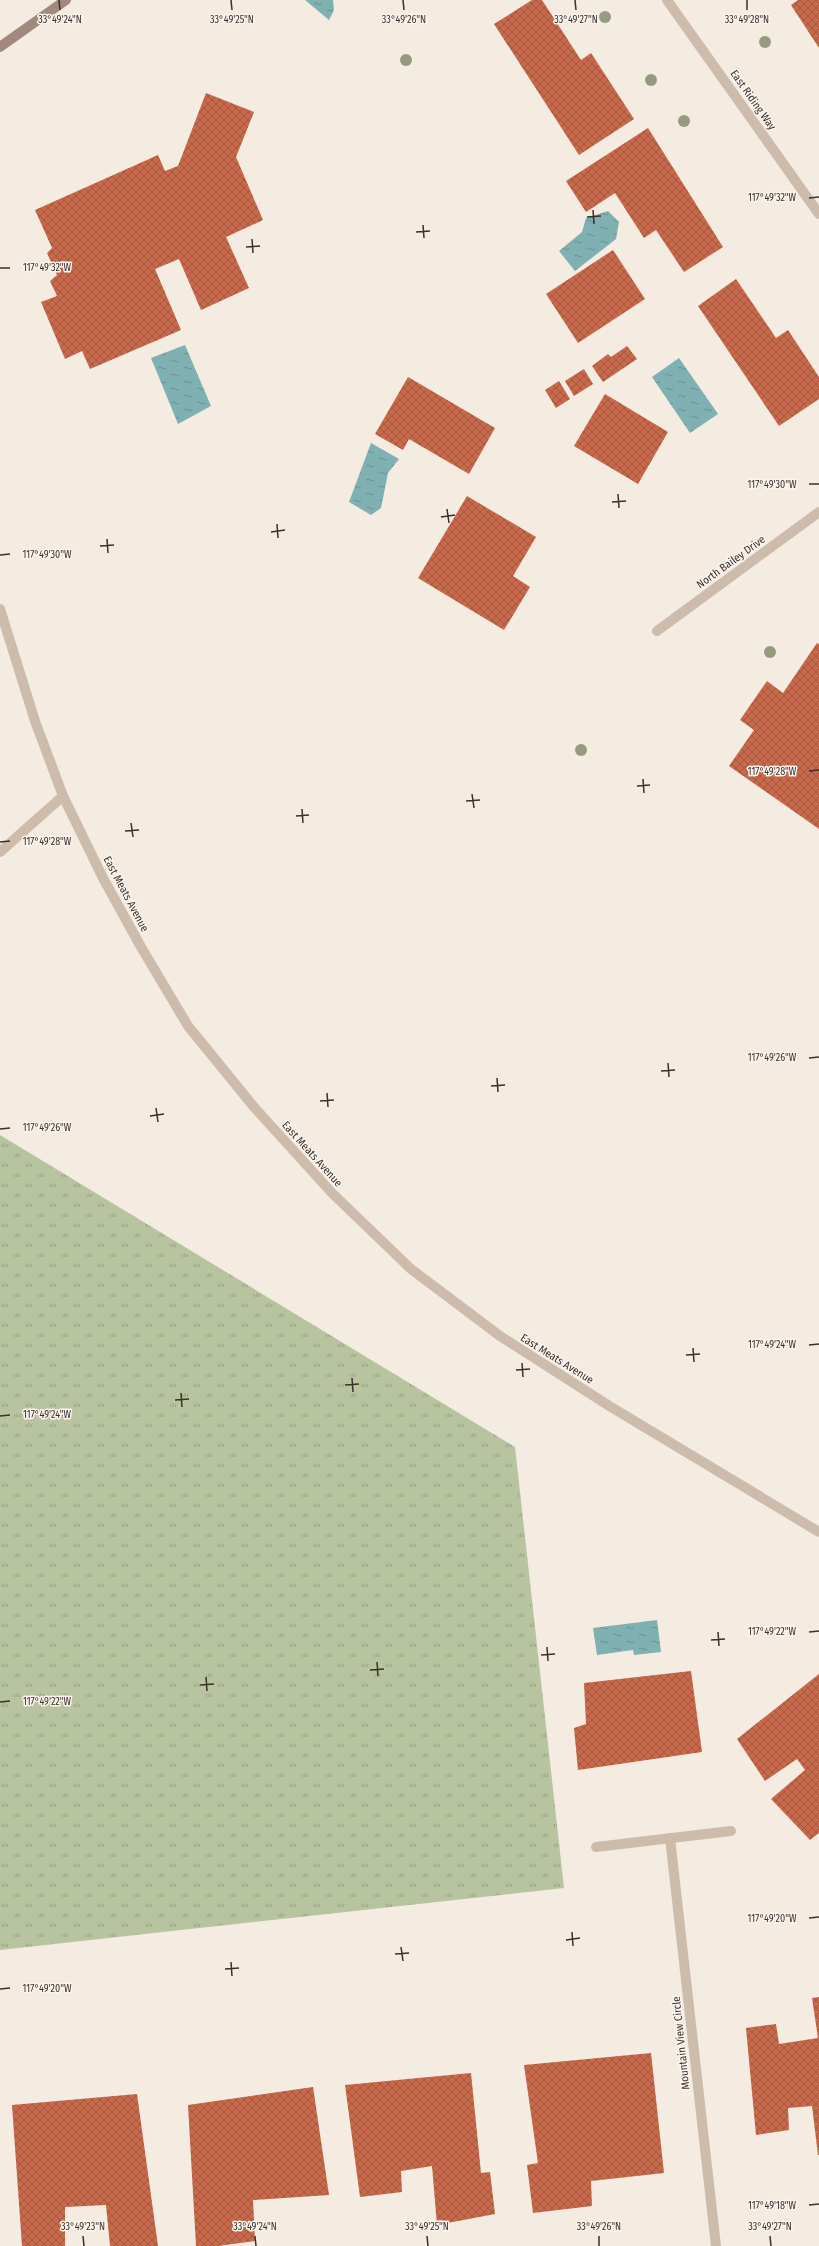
<svg xmlns="http://www.w3.org/2000/svg" width="819" height="2246" font-family="'Fira Sans Condensed',sans-serif">
  <style>
    .grass { fill: url(#grass-tufts) }
    .water { fill: url(#water-ripples) }
    .building { fill: url(#building-cross-hatch) }
    .lines { fill: none; stroke-linecap: round; stroke-linejoin: round }
    .service { stroke: #cdbbac; stroke-width: 10 }
    .minor { stroke: #cdbbac; stroke-width: 10 }
    .tertiary { stroke: #cdbbac; stroke-width: 10 }
    .secondary { stroke: #a18a7d; stroke-width: 10 }
    .tree { fill: #969b7f }
    .ticks { fill: none; stroke: #3b302b; stroke-width: 1.5 }
    .labels { text-anchor: middle; dominant-baseline: central; stroke-width: 3; stroke-linejoin: round; paint-order: stroke }
    .street-label { font-size: 11px; fill: #3b302b; stroke: #fbf5ee }
    .ticks-label { font-size: 10px; text-anchor: middle; fill: #3b302b; stroke: #fbf5ee; stroke-width: 3; stroke-linejoin: round; paint-order: stroke }
  </style>
  <defs>
    <pattern id="grass-tufts" width="24" height="20" patternUnits="userSpaceOnUse"><rect width="24" height="20" fill="#b8c4a0"/><path d="M3 7l-1-3M5 7V3M7 7l1-3M15 17l-1-3M17 17v-4M19 17l1-3" fill="none" stroke="#97a083"/></pattern>
    <pattern id="water-ripples" width="26" height="14" patternUnits="userSpaceOnUse"><rect width="26" height="14" fill="#7fb0b2"/><path d="M2 4q2-2 4 0t4 0M15 11q2-2 4 0t4 0" fill="none" stroke="#699091"/></pattern>
    <pattern id="building-cross-hatch" width="8" height="8" patternUnits="userSpaceOnUse"><rect width="8" height="8" fill="#c8694b"/><path d="M0 0l8 8M0 8l8-8" fill="none" stroke="#a4573f"/></pattern>
  </defs>
  <rect width="100%" height="100%" fill="#f4ebe1"/>
  <polygon class="grass" points="0,1135 515,1447 564,1888 0,1950"/>
  <g class="water">
    <polygon points="305,0 333,0 334,10 329,20"/>
    <polygon points="608,211 619,222 616,239 575,271 559,251 582,232 586,218"/>
    <polygon points="185,345 211,406 178,424 151,358"/>
    <polygon points="679,358 718,414 690,433 652,377"/>
    <polygon points="371,443 399,459 388,473 381,508 371,515 349,502"/>
    <polygon points="657,1620 661,1652 634,1655 633,1650 597,1655 593,1628"/>
  </g>
  <g class="building">
    <polygon points="532,0 542,0 581,60 591,53 634,119 579,155 494,24"/>
    <polygon points="798,0 819,0 819,48 791,5"/>
    <polygon points="206,93 254,112 236,157 263,220 226,237 249,288 201,310 179,259 155,269 181,330 90,369 82,351 65,359 41,302 57,296 50,281 57,275 47,253 52,248 35,210 158,155 165,171 178,166"/>
    <polygon points="648,128 723,247 684,272 656,230 644,238 615,193 586,212 566,181"/>
    <polygon points="613,250 645,299 578,343 546,294"/>
    <polygon points="736,279 776,338 788,330 819,377 819,399 779,426 698,306"/>
    <polygon points="627,346 637,359 603,382 592,366 608,354 611,357"/>
    <polygon points="584,369 593,384 574,396 565,381"/>
    <polygon points="408,377 495,428 469,474 409,439 403,450 375,434"/>
    <polygon points="559,381 570,399 556,408 545,390"/>
    <polygon points="605,394 668,432 638,484 574,446"/>
    <polygon points="467,496 536,537 513,576 530,587 504,630 418,578"/>
    <polygon points="817,643 819,644 819,829 729,766 754,730 740,720 767,681 783,693"/>
    <polygon points="691,1671 702,1752 578,1770 574,1728 586,1724 584,1683"/>
    <polygon points="819,1674 819,1833 810,1840 771,1799 805,1770 797,1759 765,1781 737,1739"/>
    <polygon points="819,1997 819,2155 818,2155 812,2106 788,2108 789,2130 756,2135 746,2028 776,2024 779,2044 818,2038 812,1998"/>
    <polygon points="651,2053 664,2173 591,2181 592,2206 533,2213 527,2165 538,2163 524,2065"/>
    <polygon points="471,2073 481,2173 490,2172 495,2214 437,2225 432,2166 401,2171 402,2192 360,2197 345,2085"/>
    <polygon points="313,2087 329,2195 253,2200 255,2241 218,2246 196,2246 188,2105"/>
    <polygon points="137,2094 158,2246 110,2246 106,2205 65,2207 65,2246 22,2246 12,2105"/>
  </g>
  <g class="lines">
    <g class="service">
      <polyline points="0,852 63,796"/>
      <polyline points="596,1847 731,1831"/>
    </g>
    <g class="minor">
      <polyline points="667,0 819,214"/>
      <polyline points="657,631 819,512"/>
      <polyline points="670,1838 716,2246"/>
    </g>
    <polyline class="tertiary" points="0,609 35,721 63,796 103,878 141,947 188,1026 254,1107 332,1193 411,1269 500,1336 611,1407 819,1532"/>
    <polyline class="secondary" points="0,47 66,0"/>
  </g>
  <g class="tree">
    <circle cx="605" cy="17" r="6"/>
    <circle cx="765" cy="42" r="6"/>
    <circle cx="406" cy="60" r="6"/>
    <circle cx="651" cy="80" r="6"/>
    <circle cx="684" cy="121" r="6"/>
    <circle cx="770" cy="652" r="6"/>
    <circle cx="581" cy="750" r="6"/>
  </g>
  <path class="ticks" d="M 59,0 L 60,10M 231,0 L 232,10M 403,0 L 404,10M 575,0 L 576,10M 747,0 L 747,10M 809,198 L 819,197M 593,210 L 594,224M 587,217 L 601,216M 423,225 L 424,238M 416,232 L 430,231M 252,239 L 253,253M 246,247 L 260,246M 0,268 L 10,268M 809,484 L 819,484M 618,494 L 619,508M 612,502 L 626,501M 447,509 L 449,523M 441,517 L 455,515M 277,524 L 278,538M 271,532 L 285,530M 107,539 L 108,553M 100,546 L 114,545M 0,555 L 10,554M 809,771 L 819,770M 643,779 L 644,793M 637,786 L 650,785M 472,794 L 474,808M 466,801 L 480,800M 302,809 L 303,823M 296,816 L 309,815M 131,823 L 133,837M 125,831 L 139,830M 0,842 L 10,841M 809,1058 L 819,1057M 668,1063 L 669,1077M 661,1071 L 675,1070M 497,1078 L 498,1092M 491,1086 L 505,1085M 327,1093 L 328,1107M 320,1101 L 334,1100M 156,1108 L 158,1122M 150,1116 L 164,1114M 0,1129 L 10,1128M 809,1345 L 819,1344M 693,1348 L 694,1362M 686,1355 L 700,1354M 522,1363 L 523,1377M 516,1370 L 530,1369M 352,1378 L 353,1392M 345,1385 L 359,1384M 181,1393 L 182,1407M 175,1400 L 189,1399M 0,1416 L 10,1415M 718,1632 L 719,1646M 809,1632 L 819,1631M 711,1640 L 725,1639M 547,1647 L 548,1661M 541,1655 L 555,1654M 377,1662 L 378,1676M 370,1670 L 384,1669M 206,1677 L 207,1691M 200,1685 L 214,1684M 0,1702 L 10,1701M 809,1918 L 819,1917M 572,1932 L 573,1946M 566,1940 L 580,1938M 401,1947 L 403,1961M 395,1954 L 409,1953M 231,1962 L 232,1976M 225,1969 L 239,1968M 0,1989 L 10,1988M 809,2205 L 819,2204M 83,2236 L 84,2246M 255,2236 L 256,2246M 427,2236 L 428,2246M 599,2236 L 599,2246M 770,2236 L 771,2246"/>
  <g class="labels">
    <g class="street-label">
      <text transform="translate(753 100) rotate(55)">East Riding Way</text>
      <text transform="translate(731 562) rotate(-36)">North Bailey Drive</text>
      <text transform="translate(126 894) rotate(62)">East Meats Avenue</text>
      <text transform="translate(312 1154) rotate(48)">East Meats Avenue</text>
      <text transform="translate(557 1359) rotate(32)">East Meats Avenue</text>
      <text transform="translate(681 2043) rotate(-96)">Mountain View Circle</text>
    </g>
  </g>
  <g class="ticks-label">
    <text x="60" y="23">33°49'24"N</text>
    <text x="232" y="23">33°49'25"N</text>
    <text x="404" y="23">33°49'26"N</text>
    <text x="576" y="23">33°49'27"N</text>
    <text x="747" y="23">33°49'28"N</text>
    <text x="772" y="201">117°49'32"W</text>
    <text x="47" y="271">117°49'32"W</text>
    <text x="772" y="488">117°49'30"W</text>
    <text x="47" y="558">117°49'30"W</text>
    <text x="772" y="775">117°49'28"W</text>
    <text x="47" y="845">117°49'28"W</text>
    <text x="772" y="1061">117°49'26"W</text>
    <text x="47" y="1131">117°49'26"W</text>
    <text x="772" y="1348">117°49'24"W</text>
    <text x="47" y="1418">117°49'24"W</text>
    <text x="772" y="1635">117°49'22"W</text>
    <text x="47" y="1705">117°49'22"W</text>
    <text x="772" y="1922">117°49'20"W</text>
    <text x="47" y="1992">117°49'20"W</text>
    <text x="772" y="2209">117°49'18"W</text>
    <text x="83" y="2230">33°49'23"N</text>
    <text x="255" y="2230">33°49'24"N</text>
    <text x="427" y="2230">33°49'25"N</text>
    <text x="599" y="2230">33°49'26"N</text>
    <text x="770" y="2230">33°49'27"N</text>
  </g>
</svg>
